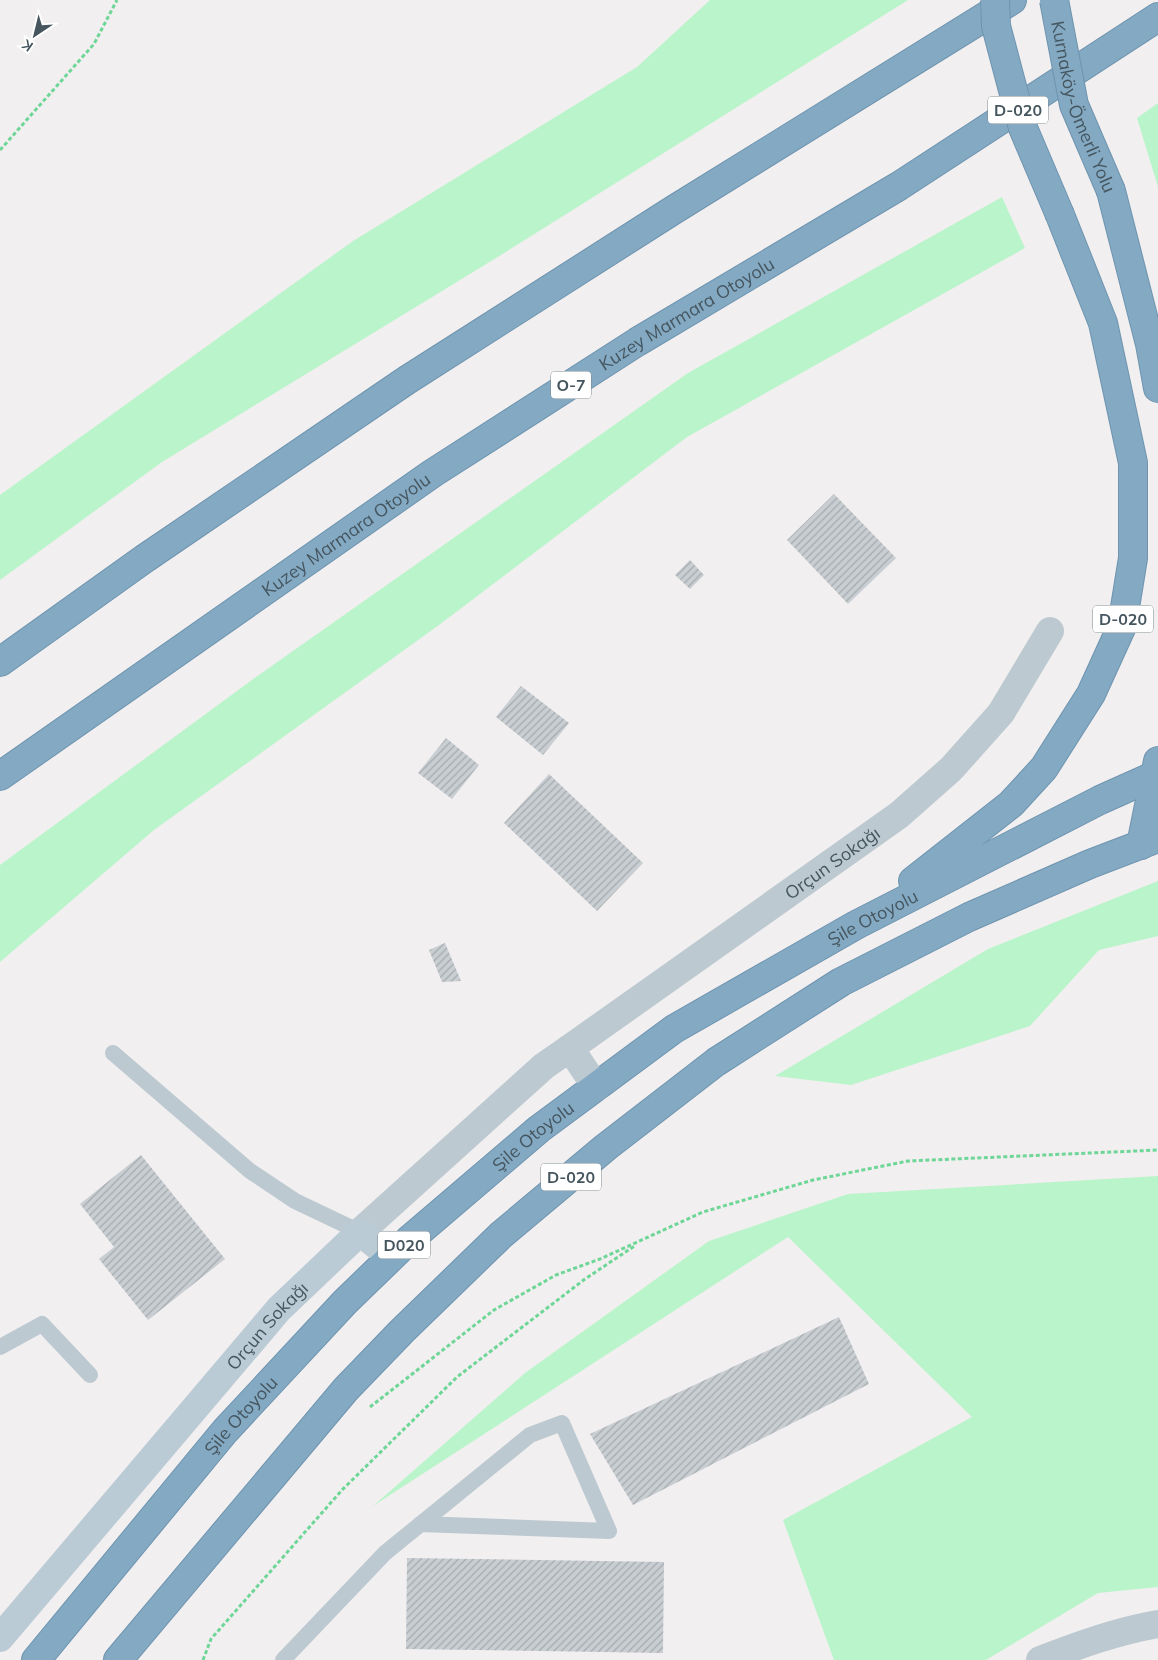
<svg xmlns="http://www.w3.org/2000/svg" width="1158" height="1660" font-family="Mulish,sans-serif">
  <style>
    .grass { fill: #baf4ca }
    .building { fill: url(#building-hatch) }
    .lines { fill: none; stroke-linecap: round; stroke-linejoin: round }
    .highway-casing { stroke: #6e94af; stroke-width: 30 }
    .path { stroke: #6ed697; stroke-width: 3; stroke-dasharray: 4 2.5; stroke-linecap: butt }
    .lane { stroke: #bcc9d0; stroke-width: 16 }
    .street { stroke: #bcc9d0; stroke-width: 28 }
    .secondary { stroke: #bbcbd5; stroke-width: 28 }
    .highway { stroke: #83a9c3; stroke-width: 28 }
    .highway-bridge-casing { stroke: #6e94af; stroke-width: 30; stroke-linecap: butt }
    .highway-bridge { stroke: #83a9c3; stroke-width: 28 }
    .labels { text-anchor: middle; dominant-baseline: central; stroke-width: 5; stroke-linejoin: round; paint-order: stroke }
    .shield { fill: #fff; stroke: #7e898f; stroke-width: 1 }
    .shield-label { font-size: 16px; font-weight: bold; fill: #46565f }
    .street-label { font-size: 18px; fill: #46565f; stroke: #fff }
  </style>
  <defs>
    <pattern id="building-hatch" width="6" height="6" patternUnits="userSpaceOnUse" patternTransform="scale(1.25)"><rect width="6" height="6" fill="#c9ced3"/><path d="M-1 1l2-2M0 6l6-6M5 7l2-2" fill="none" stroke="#a5aaae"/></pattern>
  </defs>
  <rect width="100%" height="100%" fill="#f2eff0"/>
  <g class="grass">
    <polygon points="710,0 908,0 501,255 162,462 0,580 0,495 353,241 637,67"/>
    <polygon points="1158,103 1158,187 1137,118"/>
    <polygon points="1002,197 1025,248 687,437 439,625 154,830 0,962 0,865 256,677 688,373"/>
    <polygon points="1158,881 1158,936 1099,950 1030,1026 851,1085 775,1076 988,949"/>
    <polygon points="1158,1176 1158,1587 1098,1593 986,1660 834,1660 783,1520 972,1417 788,1237 373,1506 525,1373 709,1241 848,1194"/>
  </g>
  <g class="building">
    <polygon points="834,494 896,558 848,604 787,540"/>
    <polygon points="690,560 704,575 690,589 675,575"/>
    <polygon points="521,686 569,723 543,755 496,717"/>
    <polygon points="446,738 479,765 452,799 418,773"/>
    <polygon points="549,774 643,863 597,911 504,823"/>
    <polygon points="445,943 461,981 442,982 429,950"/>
    <polygon points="141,1155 225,1259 148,1320 99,1259 114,1247 80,1204"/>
    <polygon points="839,1317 869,1384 633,1505 590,1434"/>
    <polygon points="407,1558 664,1562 663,1653 406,1649"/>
  </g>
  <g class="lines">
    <defs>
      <g id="highway">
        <polyline points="1111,191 1150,344 1158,388"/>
        <polyline points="0,662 144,559 407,380 675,209 1012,0"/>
        <path id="s3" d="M 0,776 L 433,473 L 637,342 L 899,186 L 1158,17"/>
        <polyline points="1141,845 1158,761"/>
        <polyline points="913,881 1011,804 1044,768 1091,694 1122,626 1133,558 1133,463 1103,323 1060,215"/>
        <path id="s4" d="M 36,1660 L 225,1431 L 345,1302 L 409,1240 L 539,1129 L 674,1029 L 856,925 L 1100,800 L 1158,774"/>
        <polyline points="118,1660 346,1389 402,1331 501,1235 606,1147 716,1062 841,982 969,917 1090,864 1158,838"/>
      </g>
    </defs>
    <use href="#highway" class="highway-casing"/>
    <g class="path">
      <polyline points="0,150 94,44 117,0"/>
      <polyline points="370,1407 494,1310 556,1275 600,1259 703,1212 813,1180 908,1161 1158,1150"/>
      <polyline points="203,1660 211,1639 342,1490 457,1377 585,1279 636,1245"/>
    </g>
    <g class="lane">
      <polyline points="113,1053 250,1171 295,1201 360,1232"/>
      <polyline points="0,1347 42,1324 90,1375"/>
      <polyline points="283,1660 385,1553 530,1435 562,1423 609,1531 420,1524"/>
    </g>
    <g class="street">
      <path id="s1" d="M 570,1048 L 899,815 L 951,769 L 1001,713 L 1050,631"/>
      <polyline points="360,1232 544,1066 570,1048 596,1087"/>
      <path d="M 1040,1660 C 1079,1645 1117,1631 1158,1624"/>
    </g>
    <path class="secondary" id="s2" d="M 0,1638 L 279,1309 L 360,1232 L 391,1257"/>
    <use href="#highway" class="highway"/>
    <defs>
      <g id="highway-bridge">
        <polyline points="995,0 996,26 1023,128 1060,215"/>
        <path id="s5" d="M 1054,0 L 1074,105 L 1111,191"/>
      </g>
    </defs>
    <use href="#highway-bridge" class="highway-bridge-casing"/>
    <use href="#highway-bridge" class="highway-bridge"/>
  </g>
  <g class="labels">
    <g class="shield">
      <rect x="988" y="96.5" width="60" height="27" rx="4"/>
      <rect x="551" y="371.5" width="40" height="27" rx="4"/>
      <rect x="1093" y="605.5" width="60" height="27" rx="4"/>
      <rect x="541" y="1163.5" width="60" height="27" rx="4"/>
      <rect x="378" y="1231.5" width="52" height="27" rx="4"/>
    </g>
    <g class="shield-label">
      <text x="1018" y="110">D-020</text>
      <text x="571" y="385">O-7</text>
      <text x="1123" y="619">D-020</text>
      <text x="571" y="1177">D-020</text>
      <text x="404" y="1245">D020</text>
    </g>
    <g class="street-label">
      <text stroke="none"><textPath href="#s5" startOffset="111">Kurnaköy-Ömerli Yolu</textPath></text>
      <text stroke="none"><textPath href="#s3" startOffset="828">Kuzey Marmara Otoyolu</textPath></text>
      <text stroke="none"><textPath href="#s3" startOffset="422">Kuzey Marmara Otoyolu</textPath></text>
      <text stroke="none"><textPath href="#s1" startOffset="321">Orçun Sokağı</textPath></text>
      <text stroke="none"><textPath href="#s4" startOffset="1129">Şile Otoyolu</textPath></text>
      <text stroke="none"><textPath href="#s4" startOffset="724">Şile Otoyolu</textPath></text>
      <text stroke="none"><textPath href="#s2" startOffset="411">Orçun Sokağı</textPath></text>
      <text stroke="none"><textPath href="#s4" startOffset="319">Şile Otoyolu</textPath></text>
    </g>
  </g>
  <g transform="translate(35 35) rotate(215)" stroke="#ffffff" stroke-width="4" paint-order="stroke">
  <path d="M0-4L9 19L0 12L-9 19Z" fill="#46565f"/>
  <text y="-8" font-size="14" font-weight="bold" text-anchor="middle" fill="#46565f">K</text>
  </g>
</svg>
